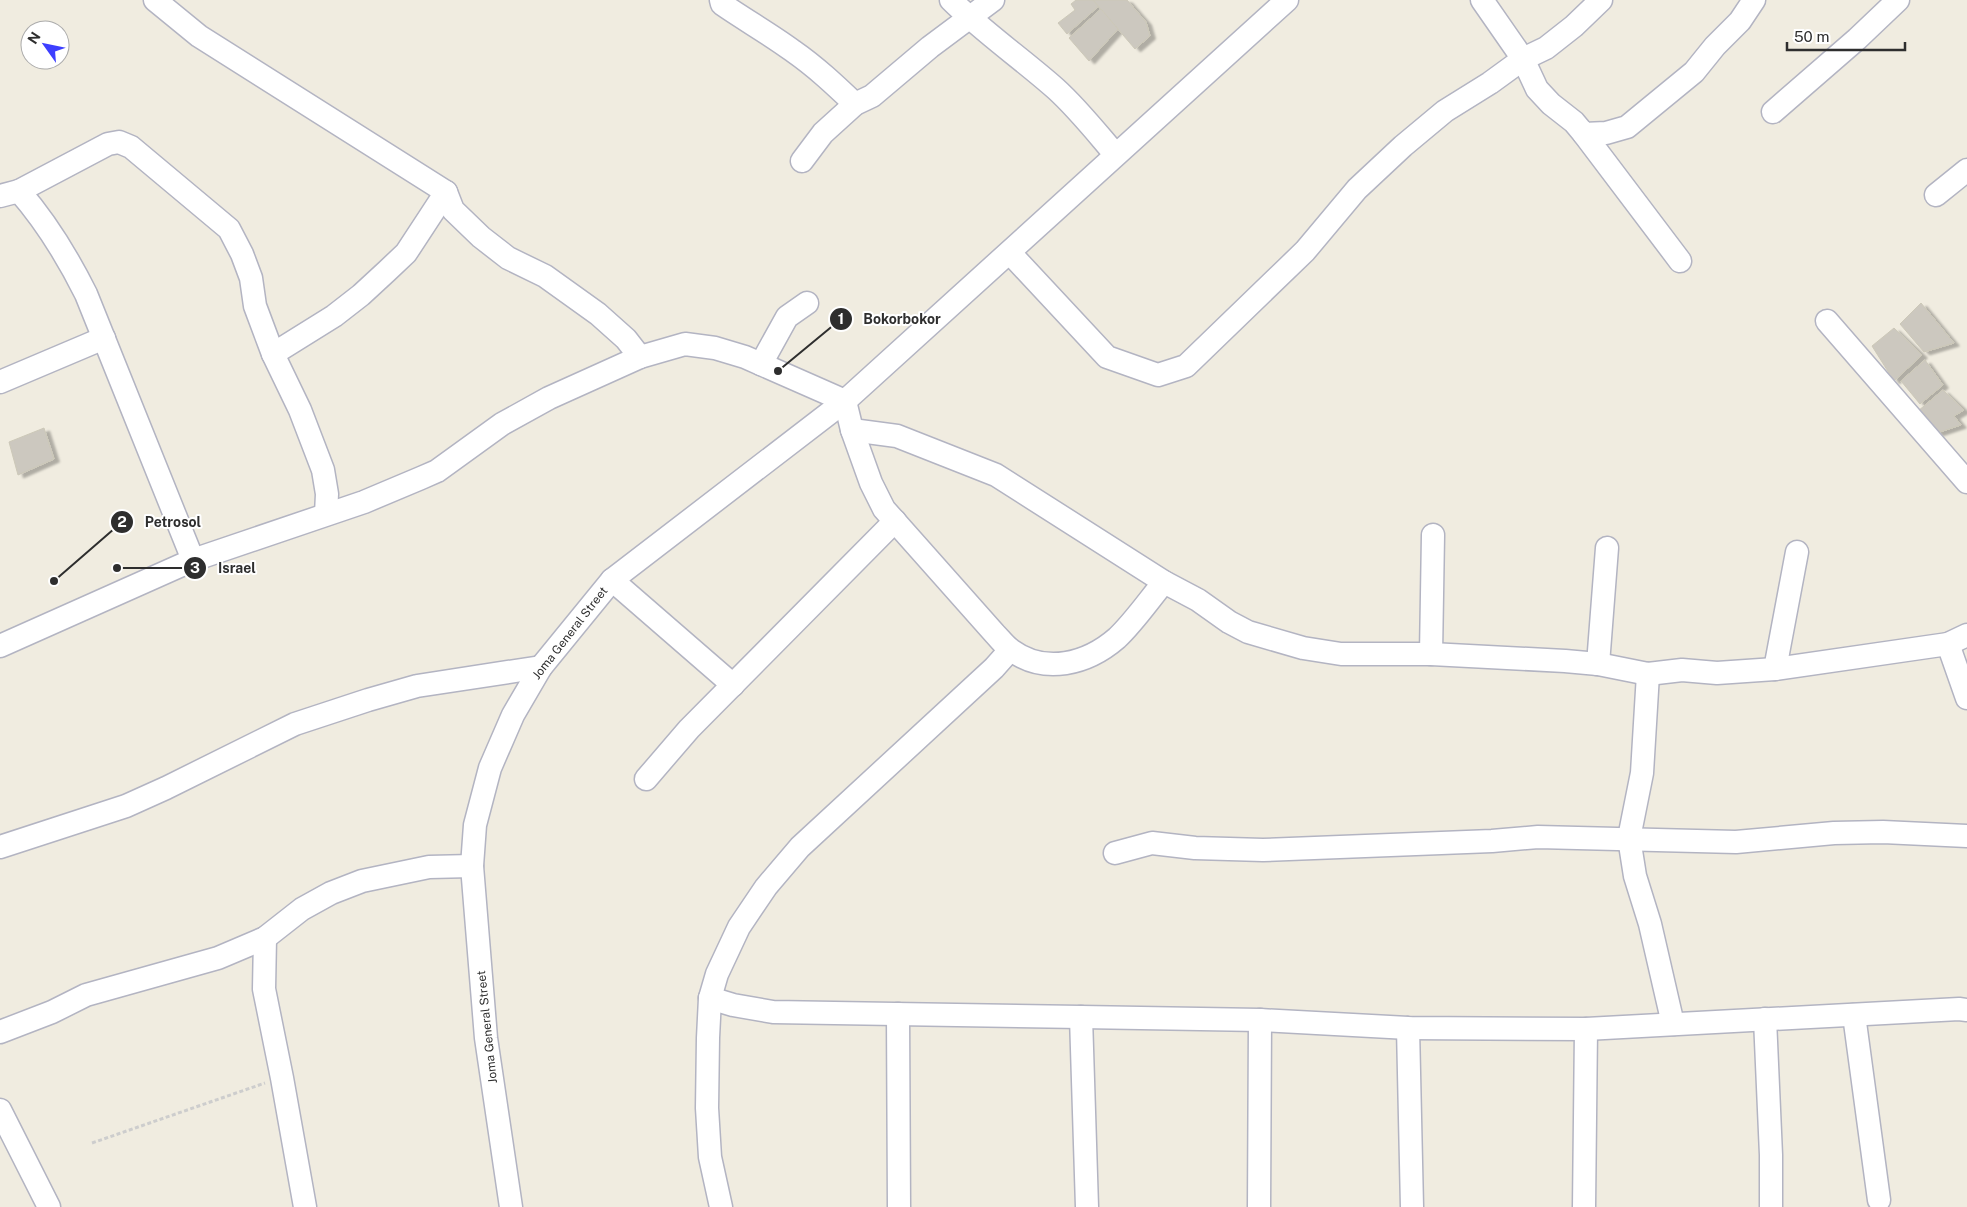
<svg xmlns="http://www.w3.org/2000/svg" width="1967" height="1207" font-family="'Public Sans',sans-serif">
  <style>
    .building { fill: #ccc8bf; stroke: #ccc8b8; filter: url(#shadow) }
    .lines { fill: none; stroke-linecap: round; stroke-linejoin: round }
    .minor-casing { stroke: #b3b4c2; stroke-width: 25 }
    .path { stroke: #cdcdcd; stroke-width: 3; stroke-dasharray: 4 2.5; stroke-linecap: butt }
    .minor { stroke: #fff; stroke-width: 22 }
    .labels { text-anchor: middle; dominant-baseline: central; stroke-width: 4; stroke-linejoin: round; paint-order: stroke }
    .street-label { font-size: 12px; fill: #2e2e2e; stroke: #fff }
    .leader { fill: none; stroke: #2e2e2e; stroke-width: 2 }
    .callout-dot { fill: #2e2e2e; stroke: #fff; stroke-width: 2 }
    .mark-label { font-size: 15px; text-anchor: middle; font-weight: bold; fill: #fff }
    .callout-label { font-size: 14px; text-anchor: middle; font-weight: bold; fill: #2e2e2e; stroke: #fff; stroke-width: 4; stroke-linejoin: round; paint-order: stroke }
  </style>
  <defs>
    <filter id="shadow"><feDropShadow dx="5.5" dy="3" stdDeviation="1" flood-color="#0004"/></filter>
  </defs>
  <rect width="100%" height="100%" fill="#f0ece0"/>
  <g class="building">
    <polygon points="1076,0 1096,0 1100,5 1067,34 1058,23 1075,10 1071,4"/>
    <polygon points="1093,0 1127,0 1146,22 1150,36 1135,49"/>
    <polygon points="1101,9 1118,29 1089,61 1069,38"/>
    <polygon points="1921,303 1954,343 1924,352 1900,324"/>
    <polygon points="1894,328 1922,355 1894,381 1872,346"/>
    <polygon points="1925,360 1943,385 1920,404 1901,381"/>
    <polygon points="1943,390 1964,410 1954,416 1961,425 1937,433 1924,413 1918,411"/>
    <polygon points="44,428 54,459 18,475 9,442"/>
  </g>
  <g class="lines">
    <defs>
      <g id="minor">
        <polyline points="155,0 199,36 446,192 453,210 481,237 508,258 545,276 598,314 626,339 640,357"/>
        <path d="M 721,0 L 722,4 C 745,20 770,34 793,51 C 816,67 835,85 855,104"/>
        <path d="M 951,0 C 983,32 1021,58 1056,89 C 1078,109 1096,132 1115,154"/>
        <polyline points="1482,0 1523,59 1537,89 1551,104 1574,122 1584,134 1606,133 1627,127 1694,72 1715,46 1740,21 1754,0"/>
        <polyline points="1773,112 1857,39 1898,0"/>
        <polyline points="1584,134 1680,261"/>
        <polyline points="802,161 823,133 855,104 872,96 930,47 993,0"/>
        <polyline points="19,191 108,144 119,142 131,147 229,229 242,254 251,278 255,306 273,354 300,410 323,470 327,494 326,514"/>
        <polyline points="1936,195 1967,170"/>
        <path d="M 0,196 L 19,191 C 47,223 67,256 86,294 L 193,560"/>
        <polyline points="1010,253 1107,357 1158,375 1186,366 1305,251 1357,189 1403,146 1445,111 1490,83 1523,59 1546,48 1574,26 1601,0"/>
        <polyline points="1827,321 1967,482"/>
        <polyline points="273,354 334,316 361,295 387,271 406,253 446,192"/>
        <polyline points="761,364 787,317 807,303"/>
        <polyline points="0,382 104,338"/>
        <polyline points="845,401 852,430 897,436 996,475 1164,582 1198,600 1229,622 1248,632 1303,648 1341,654 1431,654 1565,661 1598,664 1648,674 1682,670 1717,673 1775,669 1948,644 1967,635"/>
        <path d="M 852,430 L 871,483 L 884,509 L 995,634 C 1000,639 1005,646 1011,650 C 1045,675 1087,664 1117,638 C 1134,622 1149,600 1164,582"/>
        <polyline points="612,580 733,685"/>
        <polyline points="1948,644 1967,698"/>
        <polyline points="0,646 193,560 364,502 421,478 437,471 502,424 549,398 640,357 685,344 715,348 745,357 845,401"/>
        <polyline points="1431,654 1433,535"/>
        <polyline points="1598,664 1607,548"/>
        <polyline points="1775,669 1797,552"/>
        <polyline points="1648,674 1642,773 1629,838 1635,876 1650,924 1673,1024"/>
        <polyline points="646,779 689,729 895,521"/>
        <polyline points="0,847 126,806 166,788 295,724 368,700 417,686 541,667"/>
        <polyline points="1115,853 1152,843 1195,848 1263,850 1492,841 1538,837 1736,842 1834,833 1883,832 1967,836"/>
        <polyline points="265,938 264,989 282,1078 305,1207"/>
        <polyline points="710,998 733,1005 773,1012 1081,1017 1260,1020 1408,1028 1586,1029 1959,1009 1967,1010"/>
        <polyline points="898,1014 899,1207"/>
        <polyline points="1854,1015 1879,1200"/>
        <polyline points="1081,1017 1087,1207"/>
        <polyline points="1765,1019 1771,1155 1771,1207"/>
        <polyline points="1408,1028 1412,1207"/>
        <polyline points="0,1032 52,1012 86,995 218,958 265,938 302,909 331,893 362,881 429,867 472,866"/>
        <polyline points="0,1110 49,1207"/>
        <polyline points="511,1207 486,1038 472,866 475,825 490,768 513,715 541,667 612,580 845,401 1287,0"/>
        <polyline points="721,1207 710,1157 707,1108 708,1038 710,998 717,974 739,927 766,887 800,847 994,668 1010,650"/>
        <polyline points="1259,1207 1260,1020"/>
        <polyline points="1584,1207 1586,1029"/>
      </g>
    </defs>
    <use href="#minor" class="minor-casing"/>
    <polyline class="path" points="92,1143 265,1083"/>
    <use href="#minor" class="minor"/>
  </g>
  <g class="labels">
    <g class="street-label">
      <text transform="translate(570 633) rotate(-52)">Joma General Street</text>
      <text transform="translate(487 1027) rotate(-96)">Joma General Street</text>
    </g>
  </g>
  <path class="leader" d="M778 371L841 319M54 581L122 522M117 568L195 568"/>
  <g class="callout-dot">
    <circle cx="778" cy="371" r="5"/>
    <circle cx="54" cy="581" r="5"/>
    <circle cx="117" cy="568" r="5"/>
    <circle cx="841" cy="319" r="12"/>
    <circle cx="122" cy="522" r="12"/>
    <circle cx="195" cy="568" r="12"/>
  </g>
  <g class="mark-label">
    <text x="841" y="324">1</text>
    <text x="122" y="527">2</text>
    <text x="195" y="573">3</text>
  </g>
  <g class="callout-label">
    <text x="902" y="324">Bokorbokor</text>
    <text x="173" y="527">Petrosol</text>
    <text x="237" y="573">Israel</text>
  </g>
  <g transform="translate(45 45) rotate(303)"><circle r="24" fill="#ffffff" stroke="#ababab"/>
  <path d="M0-4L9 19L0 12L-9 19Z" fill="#3d3fff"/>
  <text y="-8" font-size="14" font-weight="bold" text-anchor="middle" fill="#2e2e2e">N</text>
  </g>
  <path d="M1787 42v8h118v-8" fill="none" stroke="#2e2e2e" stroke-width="2.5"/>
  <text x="1794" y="42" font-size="15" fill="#2e2e2e" stroke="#ffffff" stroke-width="4" paint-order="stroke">50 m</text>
</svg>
